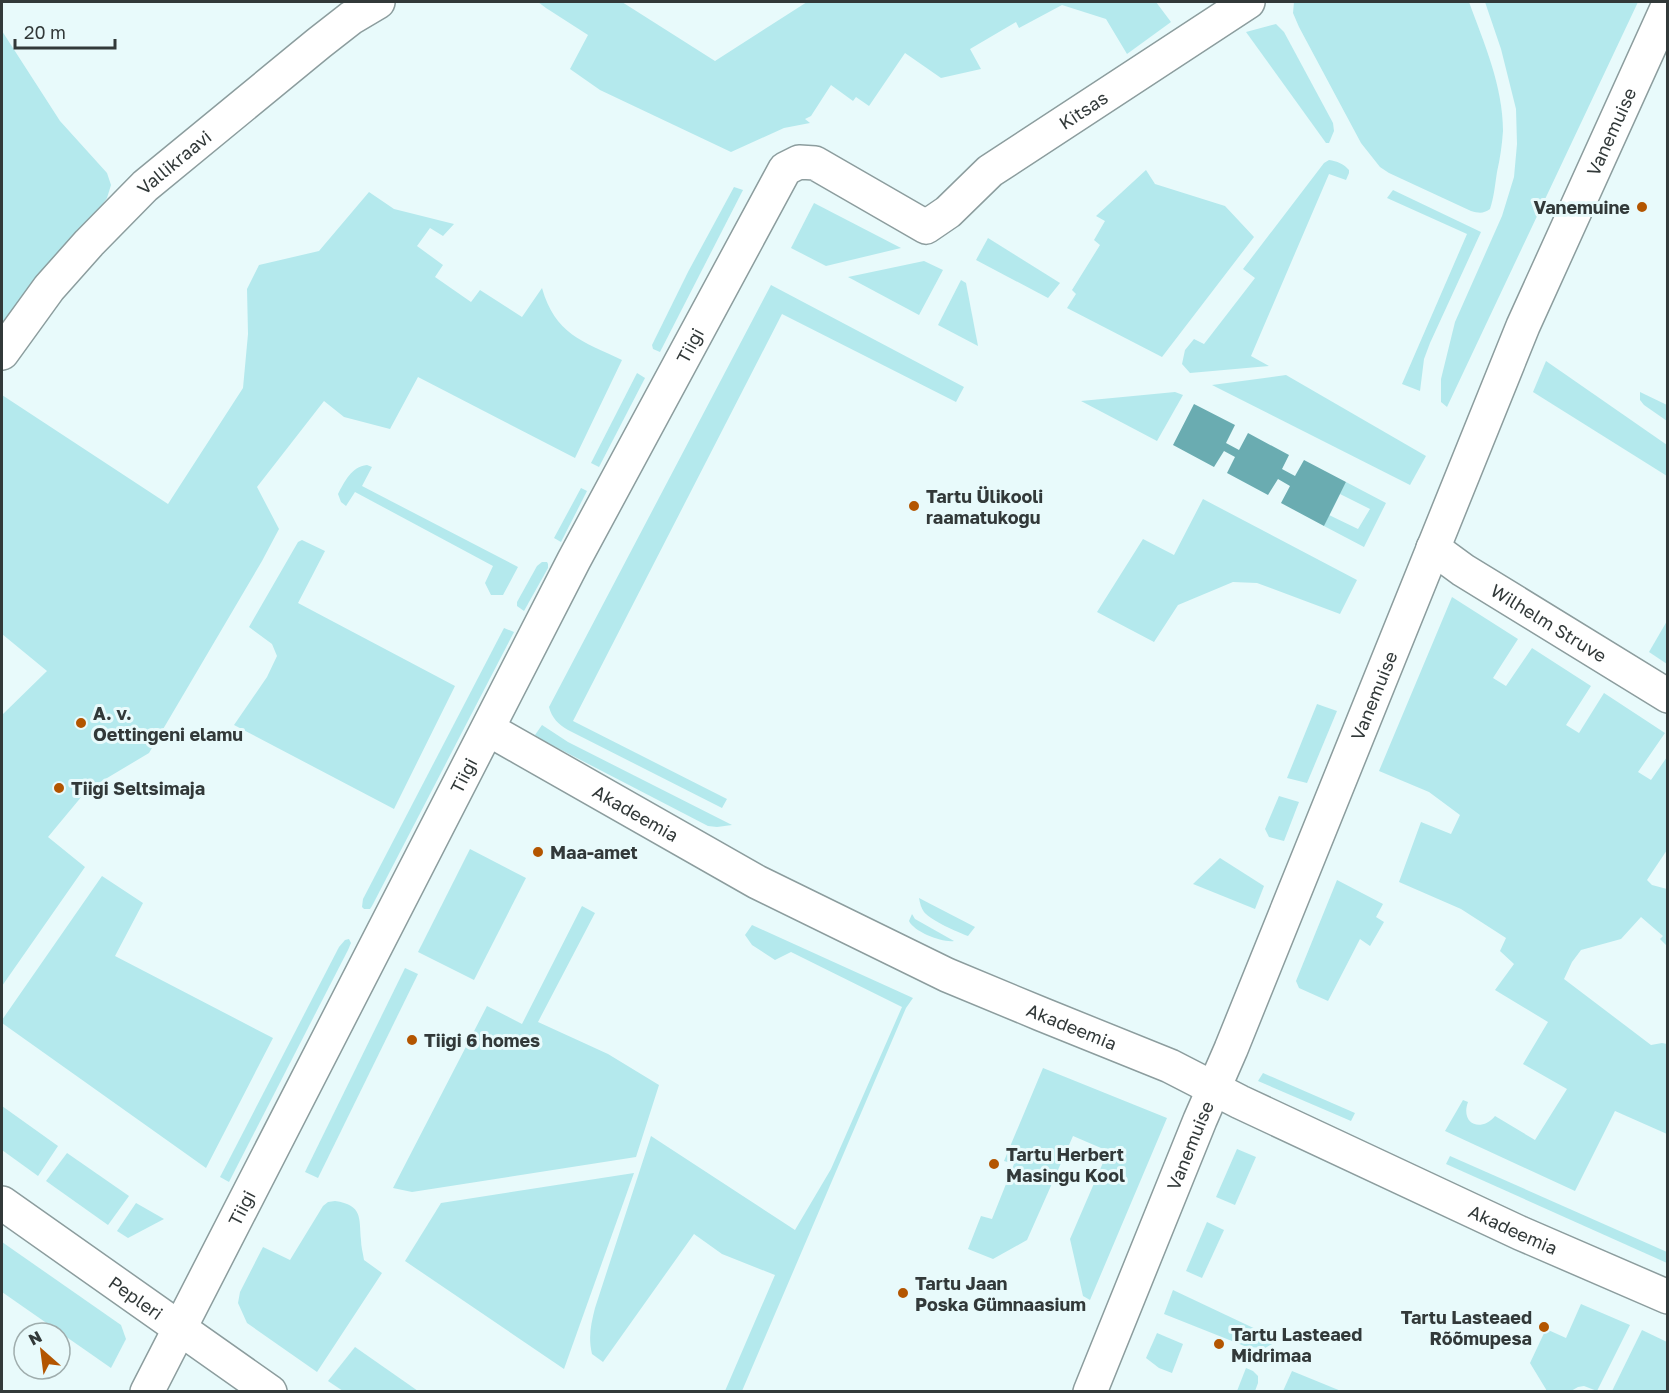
<svg xmlns="http://www.w3.org/2000/svg" width="1669" height="1393" font-family="'Golos Text',sans-serif">
  <style>
    .green { fill: #b4e9ed }
    .water { fill: #6aacb1 }
    .lines { fill: none; stroke-linecap: round; stroke-linejoin: round }
    .minor-casing { stroke: #8c9d9e; stroke-width: 36 }
    .minor { stroke: #fff; stroke-width: 33 }
    .poi-dot { fill: #b35500; stroke: #e8fafb; stroke-width: 2 }
    .labels { text-anchor: middle; dominant-baseline: central; stroke-width: 6; stroke-linejoin: round; paint-order: stroke }
    .street-label { font-size: 18px; fill: #323939; stroke: #e8fafb }
    .poi-label { font-size: 18px; font-weight: bold; fill: #323939; stroke: #e8fafb; text-anchor: start }
  </style>
  <rect width="100%" height="100%" fill="#e8fafb"/>
  <g class="green">
    <polygon points="538,2 622,2 715,61 807,2 1156,2 1171,22 1127,54 1106,19 1062,5 1019,28 1016,22 970,49 981,69 941,78 905,53 869,106 856,97 853,101 831,85 811,116 805,119 810,123 784,128 731,152 600,90 570,69 588,35 546,8"/>
    <path d="M 1294,2 L 1469,2 C 1484,43 1503,86 1503,131 C 1502,145 1500,159 1497,172 C 1495,185 1494,197 1490,209 C 1483,214 1479,213 1471,211 L 1389,173 L 1380,167 L 1361,143 L 1299,27 L 1293,13 Z"/>
    <polygon points="1485,2 1638,2 1447,407 1441,402 1441,379 1455,322 1502,216 1514,177 1517,144 1516,109 1501,49"/>
    <polygon points="1276,24 1284,32 1333,123 1334,131 1329,143 1326,143 1246,32"/>
    <polygon points="2,31 60,121 107,173 111,185 107,198 97,212 44,268 2,323"/>
    <path d="M 1329,160 C 1337,161 1344,164 1349,170 L 1349,173 L 1346,180 L 1329,174 L 1251,356 L 1269,366 L 1190,373 L 1182,364 L 1185,350 L 1194,339 L 1204,344 L 1255,278 L 1243,269 L 1324,163 Z"/>
    <polygon points="1146,170 1155,184 1225,206 1254,237 1162,357 1067,308 1076,294 1072,290 1100,245 1094,240 1105,221 1096,216"/>
    <polygon points="734,187 743,190 660,352 653,349 652,345 688,272"/>
    <polygon points="1393,190 1481,232 1430,343 1424,359 1420,391 1402,384 1467,234 1387,198"/>
    <path d="M 369,192 L 394,209 L 454,224 L 443,236 L 430,228 L 417,246 L 443,265 L 435,277 L 471,302 L 480,290 L 522,317 L 542,288 C 555,334 582,341 622,360 L 575,458 L 418,377 L 390,429 L 344,417 L 324,401 L 257,487 L 279,529 L 262,561 L 149,753 L 87,790 L 48,837 L 85,867 L 2,986 L 2,715 L 47,671 L 2,634 L 2,395 L 168,504 L 243,388 L 248,334 L 247,289 L 259,265 L 319,251 Z"/>
    <polygon points="814,203 901,248 826,266 791,248"/>
    <polygon points="988,238 1060,283 1048,298 976,260"/>
    <polygon points="924,261 943,270 919,315 848,277"/>
    <polygon points="961,280 966,283 978,346 938,325"/>
    <path d="M 771,285 L 964,387 L 956,402 L 782,314 L 573,721 L 727,799 L 722,808 L 568,730 C 558,724 552,718 549,707 Z"/>
    <polygon points="1546,361 1667,445 1667,476 1533,392"/>
    <polygon points="637,373 645,378 599,467 591,463"/>
    <polygon points="1286,375 1426,456 1410,485 1212,385"/>
    <polygon points="1175,392 1183,395 1157,441 1081,401"/>
    <polygon points="1640,392 1667,405 1667,421 1644,405 1640,400"/>
    <path d="M 367,465 L 372,467 L 362,486 L 518,567 L 503,595 L 491,595 L 485,583 L 493,566 L 355,492 L 346,506 L 341,502 L 338,494 C 345,481 351,467 367,465 Z"/>
    <polygon points="1346,482 1386,503 1364,547 1324,526 1329,515 1358,529 1370,509 1340,494"/>
    <polygon points="581,488 587,491 561,542 554,538"/>
    <polygon points="1203,499 1357,580 1340,614 1257,583 1233,582 1178,605 1154,642 1097,612 1143,539 1174,555"/>
    <polygon points="302,540 325,551 298,603 455,686 394,809 234,725 267,677 277,656 272,644 249,627 298,542"/>
    <polygon points="542,562 547,562 548,564 548,568 524,611 517,606 517,602 537,566"/>
    <path d="M 1452,597 L 1518,639 L 1493,678 L 1506,686 L 1532,648 L 1591,686 L 1566,725 L 1579,733 L 1604,693 L 1665,733 L 1638,772 L 1651,780 L 1667,757 L 1667,850 L 1647,880 L 1652,885 L 1667,889 L 1667,946 L 1660,939 L 1663,936 L 1641,917 L 1621,939 L 1581,950 L 1572,962 L 1564,979 L 1651,1045 L 1662,1043 L 1667,1044 L 1667,1134 L 1615,1111 L 1575,1191 L 1445,1131 L 1463,1100 L 1468,1102 C 1460,1124 1481,1133 1495,1116 L 1535,1140 L 1567,1089 L 1523,1064 L 1548,1022 L 1495,990 L 1514,964 L 1500,951 L 1506,938 L 1461,909 L 1399,882 L 1421,822 L 1451,834 L 1460,815 L 1429,792 L 1379,771 Z"/>
    <polygon points="1667,621 1667,664 1649,652"/>
    <polygon points="504,628 514,632 372,906 370,909 364,909 362,907 363,899"/>
    <polygon points="1317,704 1337,711 1307,783 1287,778"/>
    <polygon points="542,725 568,742 732,825 717,827 708,826 546,742 535,735"/>
    <polygon points="1279,796 1299,802 1284,841 1269,837 1265,829"/>
    <polygon points="470,849 526,878 474,980 418,952"/>
    <polygon points="1220,858 1264,886 1255,909 1193,884"/>
    <polygon points="102,876 143,903 115,956 273,1038 206,1168 2,1023 2,1020"/>
    <polygon points="1337,880 1383,904 1376,917 1384,922 1370,946 1360,939 1328,1001 1299,988 1296,981"/>
    <path d="M 919,898 L 975,927 L 968,936 C 957,932 932,921 924,912 C 921,908 920,903 919,898 Z"/>
    <polygon points="582,906 595,913 538,1022 608,1054 659,1085 636,1157 412,1192 393,1188 487,1006 522,1024"/>
    <path d="M 912,914 L 915,919 L 954,941 C 943,943 914,932 909,921 Z"/>
    <path d="M 752,925 L 913,998 L 906,1008 L 742,1391 L 725,1391 L 775,1275 L 722,1254 L 694,1234 L 603,1362 L 592,1354 C 588,1337 591,1324 595,1308 L 651,1136 L 795,1230 L 831,1169 L 902,1007 L 791,952 L 775,960 L 752,945 L 745,935 Z"/>
    <polygon points="349,939 351,943 348,950 229,1182 220,1177 339,947 345,940"/>
    <polygon points="405,968 418,974 318,1178 305,1172"/>
    <polygon points="1043,1068 1167,1118 1090,1300 1083,1296 1070,1239 1108,1151 1073,1136 1027,1240 993,1259 968,1249 981,1216 992,1219 1014,1164 1004,1161"/>
    <polygon points="1263,1073 1355,1113 1351,1121 1258,1081"/>
    <polygon points="2,1106 58,1146 38,1176 2,1150"/>
    <polygon points="1237,1149 1256,1157 1235,1205 1216,1197"/>
    <polygon points="67,1153 129,1196 108,1225 46,1181"/>
    <polygon points="1450,1156 1667,1252 1667,1263 1446,1164"/>
    <polygon points="634,1173 564,1369 405,1261 441,1203"/>
    <path d="M 335,1201 C 363,1205 359,1218 361,1240 C 361,1247 363,1253 364,1260 L 382,1273 L 317,1372 L 247,1323 L 238,1303 L 240,1292 L 263,1247 L 290,1260 L 323,1206 L 328,1202 Z"/>
    <polygon points="136,1203 164,1219 128,1238 117,1231"/>
    <polygon points="1207,1222 1224,1230 1202,1278 1186,1271"/>
    <polygon points="2,1242 121,1325 126,1339 111,1368 2,1292"/>
    <polygon points="1173,1290 1279,1340 1265,1348 1247,1347 1164,1314"/>
    <polygon points="1581,1304 1630,1325 1597,1391 1584,1386 1578,1387 1571,1391 1547,1391 1530,1363 1546,1329 1566,1338"/>
    <polygon points="1642,1330 1667,1342 1667,1391 1612,1391"/>
    <polygon points="1157,1333 1183,1344 1172,1373 1159,1368 1146,1358"/>
    <polygon points="355,1347 418,1391 343,1391 328,1381"/>
    <polygon points="1246,1368 1253,1371 1258,1376 1258,1383 1255,1391 1237,1391"/>
    <polygon points="1292,1371 1341,1391 1283,1391"/>
  </g>
  <polygon class="water" points="1194,404 1235,425 1226,443 1239,450 1248,433 1289,455 1282,469 1295,476 1304,460 1346,482 1324,526 1281,503 1290,486 1278,479 1268,495 1227,473 1235,457 1224,451 1214,467 1173,445"/>
  <g class="lines">
    <defs>
      <g id="minor">
        <path id="s1" d="M 2,353 L 49,288 L 89,243 L 145,186 L 319,43 L 351,18 L 378,2"/>
        <path id="s2" d="M 1433,548 L 1463,570 L 1668,696"/>
        <path id="s3" d="M 488,729 L 757,882 L 947,975 L 1041,1014 L 1170,1066 L 1240,1102 L 1520,1233 L 1668,1297"/>
        <path id="s4" d="M 2,1203 L 270,1392"/>
        <path id="s5" d="M 147,1392 L 574,560 L 785,169 L 799,162 L 815,163 L 926,227 L 948,212 L 990,171 L 1248,2"/>
        <path id="s6" d="M 1090,1392 L 1200,1120 L 1231,1049 L 1523,326 L 1668,6"/>
      </g>
    </defs>
    <use href="#minor" class="minor-casing"/>
    <use href="#minor" class="minor"/>
  </g>
  <g class="poi-dot">
    <circle cx="1642" cy="207" r="6"/>
    <circle cx="914" cy="506" r="6"/>
    <circle cx="81" cy="723" r="6"/>
    <circle cx="59" cy="788" r="6"/>
    <circle cx="538" cy="852" r="6"/>
    <circle cx="412" cy="1040" r="6"/>
    <circle cx="994" cy="1164" r="6"/>
    <circle cx="903" cy="1293" r="6"/>
    <circle cx="1544" cy="1327" r="6"/>
    <circle cx="1219" cy="1344" r="6"/>
  </g>
  <g class="labels">
    <g class="street-label">
      <text stroke="none"><textPath href="#s5" startOffset="1736">Kitsas</textPath></text>
      <text stroke="none"><textPath href="#s6" startOffset="1364">Vanemuise</textPath></text>
      <text stroke="none"><textPath href="#s1" startOffset="258">Vallikraavi</textPath></text>
      <text stroke="none"><textPath href="#s5" startOffset="1179">Tiigi</textPath></text>
      <text stroke="none"><textPath href="#s2" startOffset="138">Wilhelm Struve</textPath></text>
      <text stroke="none"><textPath href="#s6" startOffset="752">Vanemuise</textPath></text>
      <text stroke="none"><textPath href="#s5" startOffset="693">Tiigi</textPath></text>
      <text stroke="none"><textPath href="#s3" startOffset="170">Akadeemia</textPath></text>
      <text stroke="none"><textPath href="#s3" startOffset="656">Akadeemia</textPath></text>
      <text stroke="none"><textPath href="#s6" startOffset="266">Vanemuise</textPath></text>
      <text stroke="none"><textPath href="#s5" startOffset="207">Tiigi</textPath></text>
      <text stroke="none"><textPath href="#s3" startOffset="1142">Akadeemia</textPath></text>
      <text stroke="none"><textPath href="#s4" startOffset="164">Pepleri</textPath></text>
    </g>
    <g class="poi-label">
      <text x="1630" y="207" text-anchor="end">Vanemuine</text>
      <text x="926" y="496">Tartu Ülikooli<tspan x="926" dy="21">raamatukogu</tspan></text>
      <text x="93" y="713">A. v.<tspan x="93" dy="21">Oettingeni elamu</tspan></text>
      <text x="71" y="788">Tiigi Seltsimaja</text>
      <text x="550" y="852">Maa-amet</text>
      <text x="424" y="1040">Tiigi 6 homes</text>
      <text x="1006" y="1154">Tartu Herbert<tspan x="1006" dy="21">Masingu Kool</tspan></text>
      <text x="915" y="1283">Tartu Jaan<tspan x="915" dy="21">Poska Gümnaasium</tspan></text>
      <text x="1532" y="1317" text-anchor="end">Tartu Lasteaed<tspan x="1532" dy="21">Rõõmupesa</tspan></text>
      <text x="1231" y="1334">Tartu Lasteaed<tspan x="1231" dy="21">Midrimaa</tspan></text>
    </g>
  </g>
  <rect width="1669" height="1393" fill="none" stroke="#323939" stroke-width="6"/>
  <g transform="translate(42 1351) rotate(332)"><circle r="28" fill="#e8fafb" stroke="#9fadad" stroke-width="1.5"/>
  <path d="M0-4.5L10 22L0 15L-10 22Z" fill="#b35500"/>
  <text y="-9" font-size="16" font-weight="bold" text-anchor="middle" fill="#323939">N</text>
  </g>
  <path d="M15 39v9h100v-9" fill="none" stroke="#323939" stroke-width="3"/>
  <text x="24" y="39" font-size="18" fill="#323939" stroke="#e8fafb" stroke-width="4.5" paint-order="stroke">20 m</text>
</svg>
